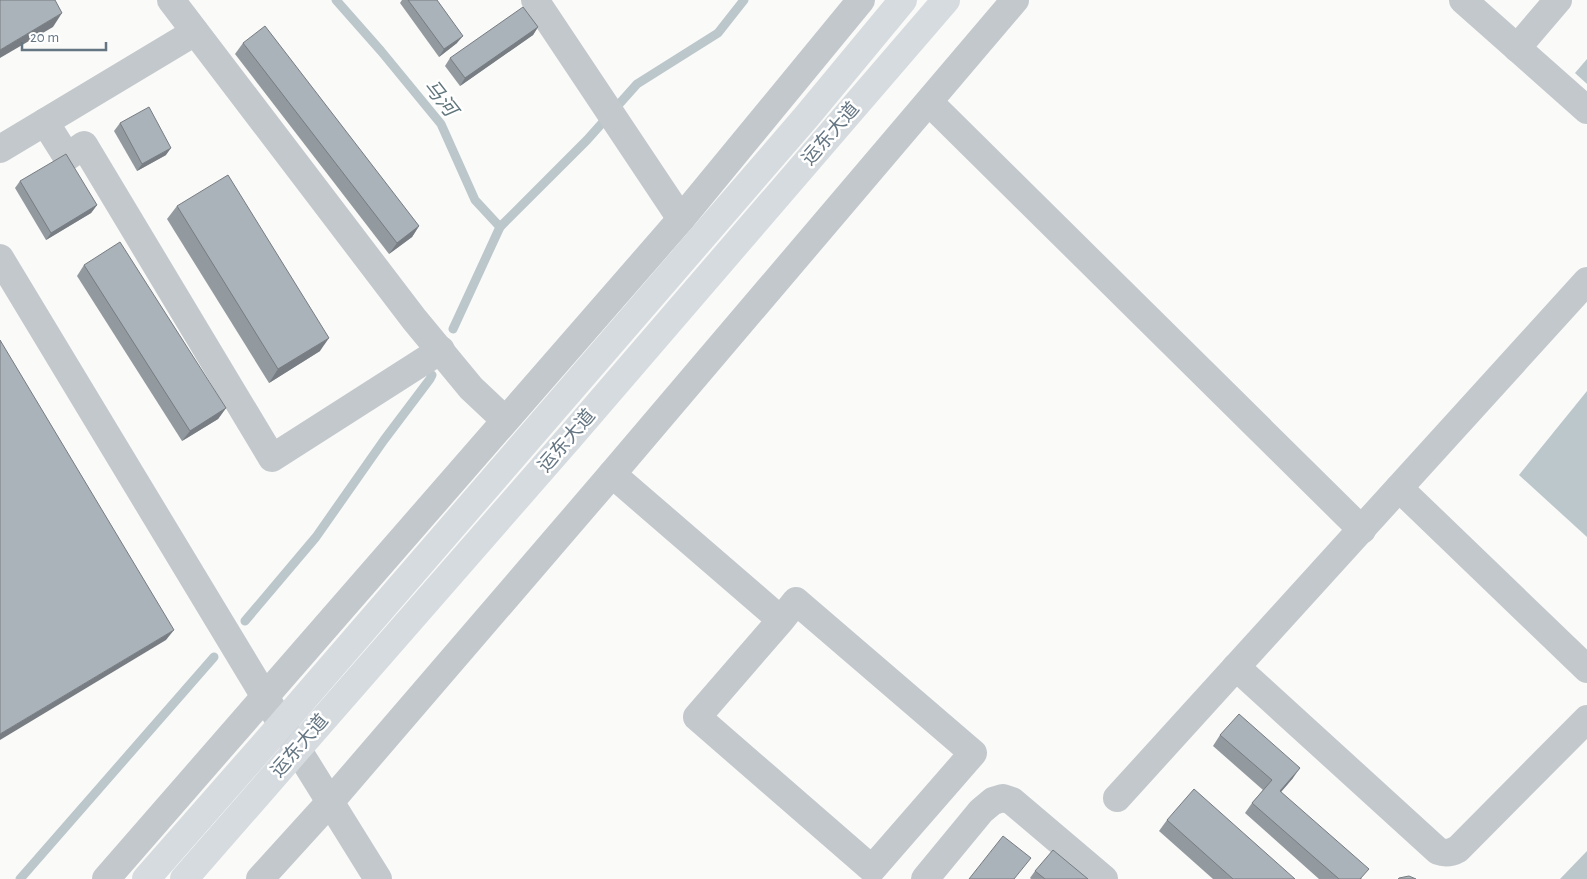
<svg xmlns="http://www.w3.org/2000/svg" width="1587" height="879" font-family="'Alegreya Sans','Noto Sans SC',sans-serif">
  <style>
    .water { fill: #bbc7cb }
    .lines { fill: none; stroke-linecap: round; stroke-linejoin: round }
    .stream { stroke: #bbc7cb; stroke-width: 9 }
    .minor { stroke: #c3c8cc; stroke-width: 28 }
    .major { stroke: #d6dbdf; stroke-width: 28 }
    .wall { fill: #929a9f }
    .shaded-wall { fill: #777d82 }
    .building { fill: #aab3b9; stroke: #777d82 }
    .labels { text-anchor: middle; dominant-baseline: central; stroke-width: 5; stroke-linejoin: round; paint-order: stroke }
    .street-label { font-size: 19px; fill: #657683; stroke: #fff }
    .water-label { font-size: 20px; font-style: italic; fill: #60757c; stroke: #fff }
  </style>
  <rect width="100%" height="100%" fill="#fafaf8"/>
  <g class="water">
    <polygon points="1587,59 1587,84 1575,73"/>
    <polygon points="1587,391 1587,537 1519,475"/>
    <polygon points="1587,851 1587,879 1560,879"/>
  </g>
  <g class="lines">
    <g class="stream">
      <polyline points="336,0 381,51 441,124 475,200 500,227"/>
      <polyline points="453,329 500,227 587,140 637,84 718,33 744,0"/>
      <polyline points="245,621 316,537 384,440 430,379 432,375"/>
      <polyline points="20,879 214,657"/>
    </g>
    <g class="minor">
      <polyline points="171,0 414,319 471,388 505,420"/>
      <polyline points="535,0 681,219"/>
      <polyline points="1463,0 1587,110"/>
      <polyline points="1517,48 1558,0"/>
      <polyline points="929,102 1362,530"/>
      <polyline points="45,122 67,157 84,145 272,458 441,350"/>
      <polyline points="0,149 195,32"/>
      <polyline points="0,258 273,710 378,879"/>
      <polyline points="612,474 781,620 697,717 872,869 973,753 796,601 781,620"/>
      <polyline points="1399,488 1587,669"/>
      <path d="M 1236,667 L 1438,851 C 1446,854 1451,853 1458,849 L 1587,719"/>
      <polyline points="1117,798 1587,281"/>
      <polyline points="106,879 681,219 861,0"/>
      <polyline points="260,879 330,802 612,474 1015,0"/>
      <polyline points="925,879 981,811 993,801 1003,798 1012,801 1104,879"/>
    </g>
    <g class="major">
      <polyline points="146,879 282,724 807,116 903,0"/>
      <polyline points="184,879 570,437 946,0"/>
    </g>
  </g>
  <g class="wall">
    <polygon points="402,0 437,0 457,43 439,57 400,3"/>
    <polygon points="538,27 533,35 460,86 445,66 450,58"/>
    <polygon points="243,43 419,226 412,237 389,254 235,54"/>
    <polygon points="120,123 166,155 137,171 114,131"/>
    <polygon points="20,181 97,205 91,213 46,240 15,188"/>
    <polygon points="177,206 320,351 269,383 167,219"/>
    <polygon points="84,265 226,408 218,419 182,441 77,276"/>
    <polygon points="1220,735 1293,778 1281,792 1362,879 1319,879 1245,813 1252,803 1263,790 1213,746"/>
    <polygon points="1167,820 1295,879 1213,879 1159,831"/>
    <polygon points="1035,871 1088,879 1031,879 1030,878"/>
  </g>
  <g class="shaded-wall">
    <polygon points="62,13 53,27 0,58 0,50"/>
    <polygon points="538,27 533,35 460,86 465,78"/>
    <polygon points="463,36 457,43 439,57 444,49"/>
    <polygon points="171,148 166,155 137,171 142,164"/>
    <polygon points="97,205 91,213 46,240 51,233"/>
    <polygon points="419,226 412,237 389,254 397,243"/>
    <polygon points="329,338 320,351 269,383 278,369"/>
    <polygon points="226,408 218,419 182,441 190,431"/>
    <polygon points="174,630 166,640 0,740 0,734"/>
    <polygon points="1300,768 1293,778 1273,801 1280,791"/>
  </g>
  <g class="building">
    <polygon points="0,0 55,0 62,13 0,50"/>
    <polygon points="408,0 437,0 463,36 444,49"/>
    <polygon points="523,7 538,27 465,78 450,58"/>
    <polygon points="265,26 419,226 397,243 243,43"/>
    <polygon points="149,107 171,148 142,164 120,123"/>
    <polygon points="66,154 97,205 51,233 20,181"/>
    <polygon points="228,175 329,338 278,369 177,206"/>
    <polygon points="120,242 226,408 190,431 84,265"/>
    <polygon points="0,340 174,630 0,734"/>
    <polygon points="1239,714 1300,768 1280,791 1369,869 1360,879 1339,879 1252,803 1272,780 1220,735"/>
    <polygon points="1194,789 1295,879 1233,879 1167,820"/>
    <polygon points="1003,836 1031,858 1014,879 969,879"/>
    <polygon points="1053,850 1088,879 1045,879 1035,871"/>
    <polygon points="1409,876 1416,879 1398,879 1399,878"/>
  </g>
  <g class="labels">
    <g class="street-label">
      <text transform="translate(831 134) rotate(-49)">运东大道</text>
      <text transform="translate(567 441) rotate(-49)">运东大道</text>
      <text transform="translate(300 746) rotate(-49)">运东大道</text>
    </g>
    <g class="water-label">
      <text transform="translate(440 98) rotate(52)">马河</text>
    </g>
  </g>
  <path d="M22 42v8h84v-8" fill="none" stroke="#657683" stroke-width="2.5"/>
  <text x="30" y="42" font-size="15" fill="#657683" stroke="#ffffff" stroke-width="4" paint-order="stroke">20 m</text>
</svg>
